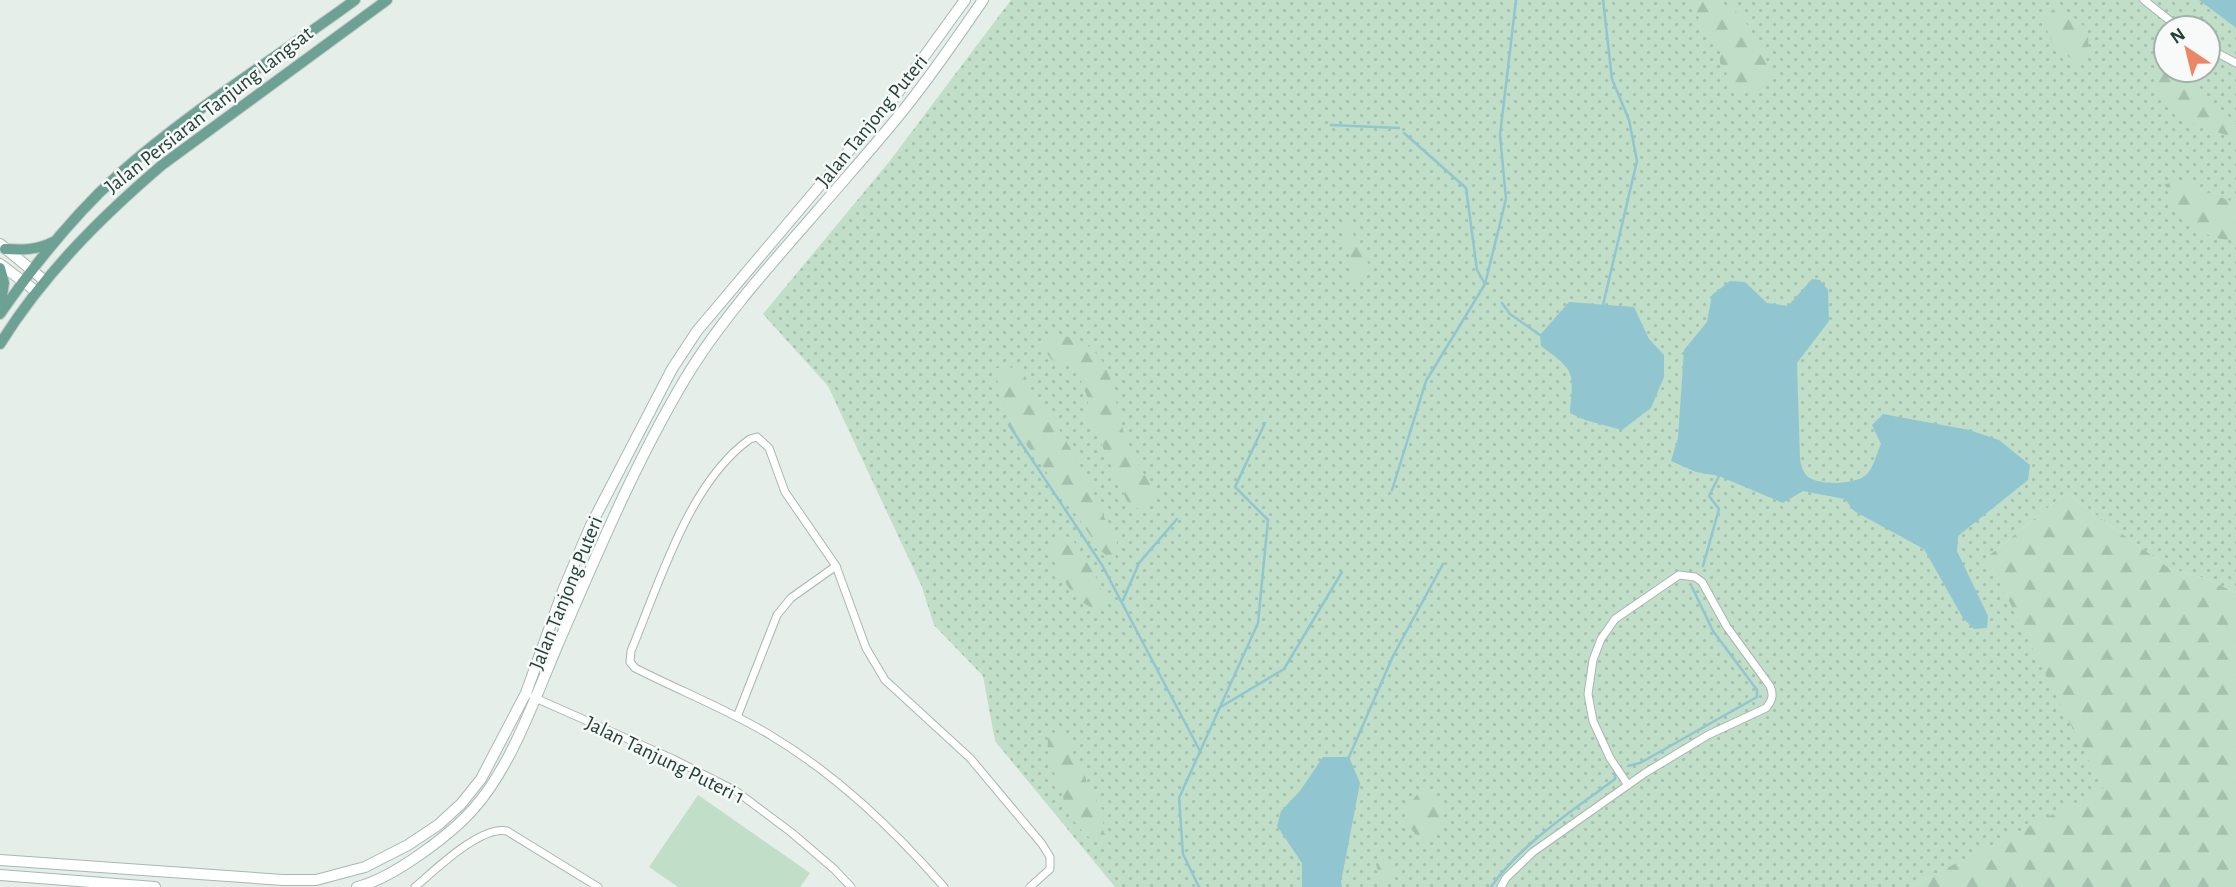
<svg xmlns="http://www.w3.org/2000/svg" width="2236" height="887" font-family="'Alegreya Sans',sans-serif">
  <style>
    .grass { fill: url(#grass-dots); fill-rule: evenodd }
    .forest { fill: url(#forest-firs) }
    .garden { fill: #c0dec8 }
    .water { fill: #91c6d0 }
    .lines { fill: none; stroke-linecap: round; stroke-linejoin: round }
    .stream { stroke: #91c6d0; stroke-width: 2.5 }
    .street-casing { stroke: #a8b6b1; stroke-width: 9 }
    .secondary-casing { stroke: #a5b9b2; stroke-width: 12 }
    .primary-casing { stroke: #c2cac8; stroke-width: 12 }
    .street { stroke: #fff; stroke-width: 7 }
    .secondary { stroke: #fff; stroke-width: 10 }
    .primary { stroke: #6da194; stroke-width: 10 }
    .labels { text-anchor: middle; dominant-baseline: central; stroke-width: 5; stroke-linejoin: round; paint-order: stroke }
    .street-label { font-size: 21px; fill: #254039; stroke: #f7faf8 }
  </style>
  <defs>
    <pattern id="grass-dots" width="8" height="8" patternUnits="userSpaceOnUse" patternTransform="scale(1.75)"><rect width="8" height="8" fill="#c0dec8"/><path d="M2 2h.1M6 6h.1" fill="none" stroke="#a5c0ad" stroke-width="1.8" stroke-linecap="round"/></pattern>
    <pattern id="forest-firs" width="22" height="20" patternUnits="userSpaceOnUse" patternTransform="scale(1.75)"><rect width="22" height="20" fill="#c0dec8"/><path d="M5 1l3.5 6h-7zM16 11l3.5 6h-7z" fill="#a5c0ad"/></pattern>
  </defs>
  <rect width="100%" height="100%" fill="#e6eeea"/>
  <path class="grass" d="M 1011,0 L 2236,0 L 2236,593 L 2207,579 L 2169,568 L 2066,493 L 1987,557 L 2104,789 L 1909,887 L 1115,887 L 995,741 L 983,676 L 934,625 L 922,587 L 828,386 L 763,314 L 889,162 ZM 2166,28 L 2208,28 L 2208,70 L 2166,70 Z"/>
  <g class="forest">
    <path d="M 1692,0 L 1713,0 L 1715,5 C 1721,5 1726,4 1732,8 C 1745,16 1768,56 1770,72 C 1771,74 1770,80 1769,83 L 1752,93 L 1735,88 L 1720,63 L 1720,51 L 1699,19 Z"/>
    <path d="M 2062,7 C 2082,26 2095,27 2085,58 L 2077,63 C 2057,48 2046,44 2046,17 L 2054,8 Z"/>
    <path d="M 2157,65 L 2166,65 L 2166,70 C 2167,70 2176,70 2177,70 C 2196,77 2215,110 2236,122 L 2236,139 L 2179,118 L 2155,86 Z"/>
    <path d="M 2186,180 L 2206,192 L 2236,203 L 2236,239 C 2204,244 2172,213 2165,184 Z"/>
    <path d="M 1346,220 L 1369,265 C 1369,274 1367,279 1359,283 L 1352,276 L 1352,263 L 1340,227 L 1342,221 Z"/>
    <path d="M 1056,333 C 1064,336 1074,338 1082,342 C 1116,360 1114,407 1126,439 C 1134,460 1145,473 1154,492 L 1150,501 L 1138,509 L 1127,501 L 1101,443 L 1087,420 L 1088,399 L 1075,365 C 1056,366 1045,360 1044,339 L 1049,334 Z"/>
    <polygon points="1022,367 1029,386 1052,417 1084,472 1098,505 1117,542 1115,562 1101,551 1034,454 1009,425 994,368"/>
    <polygon points="2066,493 2169,568 2207,579 2236,593 2236,887 1909,887 2103,789 1987,557"/>
    <path d="M 1062,536 L 1071,537 L 1095,575 L 1106,600 L 1102,611 C 1075,607 1054,570 1051,545 Z"/>
    <path d="M 1058,730 L 1064,732 L 1068,738 L 1073,753 L 1083,767 L 1088,788 L 1105,814 L 1102,828 L 1109,845 C 1091,847 1070,819 1064,803 C 1063,798 1063,792 1060,787 C 1054,771 1044,753 1049,736 Z"/>
    <path d="M 1421,790 C 1451,799 1448,829 1422,841 C 1402,822 1402,810 1421,790 Z"/>
    <path d="M 1386,858 L 1399,869 C 1395,876 1389,881 1381,882 L 1376,864 L 1380,859 Z"/>
  </g>
  <polygon class="garden" points="698,795 810,873 800,887 678,887 649,867"/>
  <g class="water">
    <polygon points="2199,0 2236,0 2236,28 2235,27"/>
    <path d="M 1812,279 L 1820,280 L 1828,290 L 1829,321 L 1797,363 L 1800,459 C 1801,464 1802,470 1806,475 C 1815,486 1855,485 1866,475 C 1873,469 1877,453 1881,444 L 1872,425 L 1883,414 L 1969,430 L 1999,440 L 2030,465 L 2028,480 L 1958,536 L 1957,551 L 1988,616 L 1987,628 L 1974,629 L 1963,618 L 1924,549 L 1854,511 L 1845,499 L 1803,491 L 1783,503 L 1719,476 L 1696,472 L 1671,461 L 1678,438 L 1684,350 L 1707,322 L 1712,295 L 1730,281 L 1745,282 L 1767,303 L 1788,306 Z"/>
    <path d="M 1569,302 L 1634,307 L 1649,339 L 1664,355 L 1664,377 L 1651,408 L 1622,430 L 1585,420 L 1570,413 C 1574,371 1575,371 1541,346 L 1540,335 Z"/>
    <polygon points="1323,757 1349,757 1360,783 1341,882 1342,887 1302,887 1302,863 1277,826 1281,811 1300,791"/>
  </g>
  <g class="lines">
    <g class="stream">
      <polyline points="1603,0 1612,79 1629,120 1637,161 1603,305"/>
      <polyline points="1331,125 1399,128"/>
      <polyline points="1404,133 1466,188 1477,270 1485,284"/>
      <polyline points="1502,303 1510,314 1540,335"/>
      <polyline points="1009,425 1102,565 1200,751"/>
      <polyline points="1392,490 1426,381 1485,284 1506,199 1500,135 1516,0"/>
      <polyline points="1703,566 1719,509 1709,496 1719,476"/>
      <polyline points="1123,600 1139,563 1177,519"/>
      <polyline points="1219,708 1284,669 1342,572"/>
      <polyline points="1349,757 1393,656 1443,564"/>
      <polyline points="1628,766 1640,763 1757,697 1757,690 1713,631 1692,587"/>
      <polyline points="1199,887 1183,854 1179,798 1258,623 1268,520 1235,487 1265,423"/>
      <path d="M 1491,887 C 1523,842 1571,812 1615,779 L 1615,775"/>
    </g>
    <defs>
      <g id="street">
        <polyline points="2144,0 2179,28"/>
        <polyline points="2208,48 2236,63"/>
        <polyline points="533,697 673,759 736,791 792,833 834,869 851,887"/>
        <polyline points="737,717 777,615 791,598 836,566"/>
        <path d="M 415,887 C 435,870 481,825 507,831 L 598,887"/>
        <path d="M 944,887 C 893,829 837,775 770,735 C 727,709 680,691 635,668 L 630,662 L 631,651 C 659,584 689,482 750,439 L 757,437 L 769,448 L 785,492 L 836,566 L 866,648 L 885,680 L 970,758 L 1042,844 L 1050,857 L 1050,869 L 1030,887"/>
        <path d="M 1501,887 L 1506,878 L 1533,852 L 1645,773 L 1708,735 L 1766,708 C 1772,701 1774,695 1770,686 L 1727,627 L 1702,582 L 1695,577 L 1679,575 L 1615,619 L 1601,639 L 1593,660 L 1588,694 L 1593,721 L 1610,758 L 1628,785"/>
      </g>
      <g id="secondary">
        <polyline points="0,244 45,281"/>
        <polyline points="0,264 37,292"/>
        <polyline points="0,860 283,880 316,880 365,867 408,845 438,825 461,804 481,779 526,693 564,588 591,525 672,369 697,331 897,94 965,0"/>
        <polyline points="0,875 155,887"/>
        <path d="M 357,887 C 392,879 452,834 475,807 C 512,765 536,695 558,644 C 597,554 635,463 685,379 C 721,319 773,262 819,209 C 849,174 880,140 909,103 C 935,70 959,35 983,0"/>
      </g>
      <g id="primary">
        <path d="M 5,249 C 23,250 37,250 53,242"/>
        <polyline points="0,268 4,283 0,308"/>
        <path d="M 0,314 C 34,265 74,215 118,175 C 191,110 276,58 355,0"/>
        <path d="M 0,344 C 43,275 100,218 162,165 L 387,0"/>
      </g>
    </defs>
    <use href="#street" class="street-casing"/>
    <use href="#secondary" class="secondary-casing"/>
    <use href="#primary" class="primary-casing"/>
    <use href="#street" class="street"/>
    <use href="#secondary" class="secondary"/>
    <use href="#primary" class="primary"/>
  </g>
  <g class="labels">
    <g class="street-label">
      <text transform="translate(209 110) rotate(-38)">Jalan Persiaran Tanjung Langsat</text>
      <text transform="translate(872 121) rotate(-51)">Jalan Tanjong Puteri</text>
      <text transform="translate(566 593) rotate(-68)">Jalan Tanjong Puteri</text>
      <text transform="translate(665 760) rotate(26)">Jalan Tanjung Puteri 1</text>
    </g>
  </g>
  <g transform="translate(2187 49) rotate(325)"><circle r="33" fill="#f7faf8" stroke="#a3b0ac" stroke-width="2"/>
  <path d="M0-5L12 26L0 18L-12 26Z" fill="#eb8767"/>
  <text y="-10" font-size="19" font-weight="bold" text-anchor="middle" fill="#254039">N</text>
  </g>
</svg>
